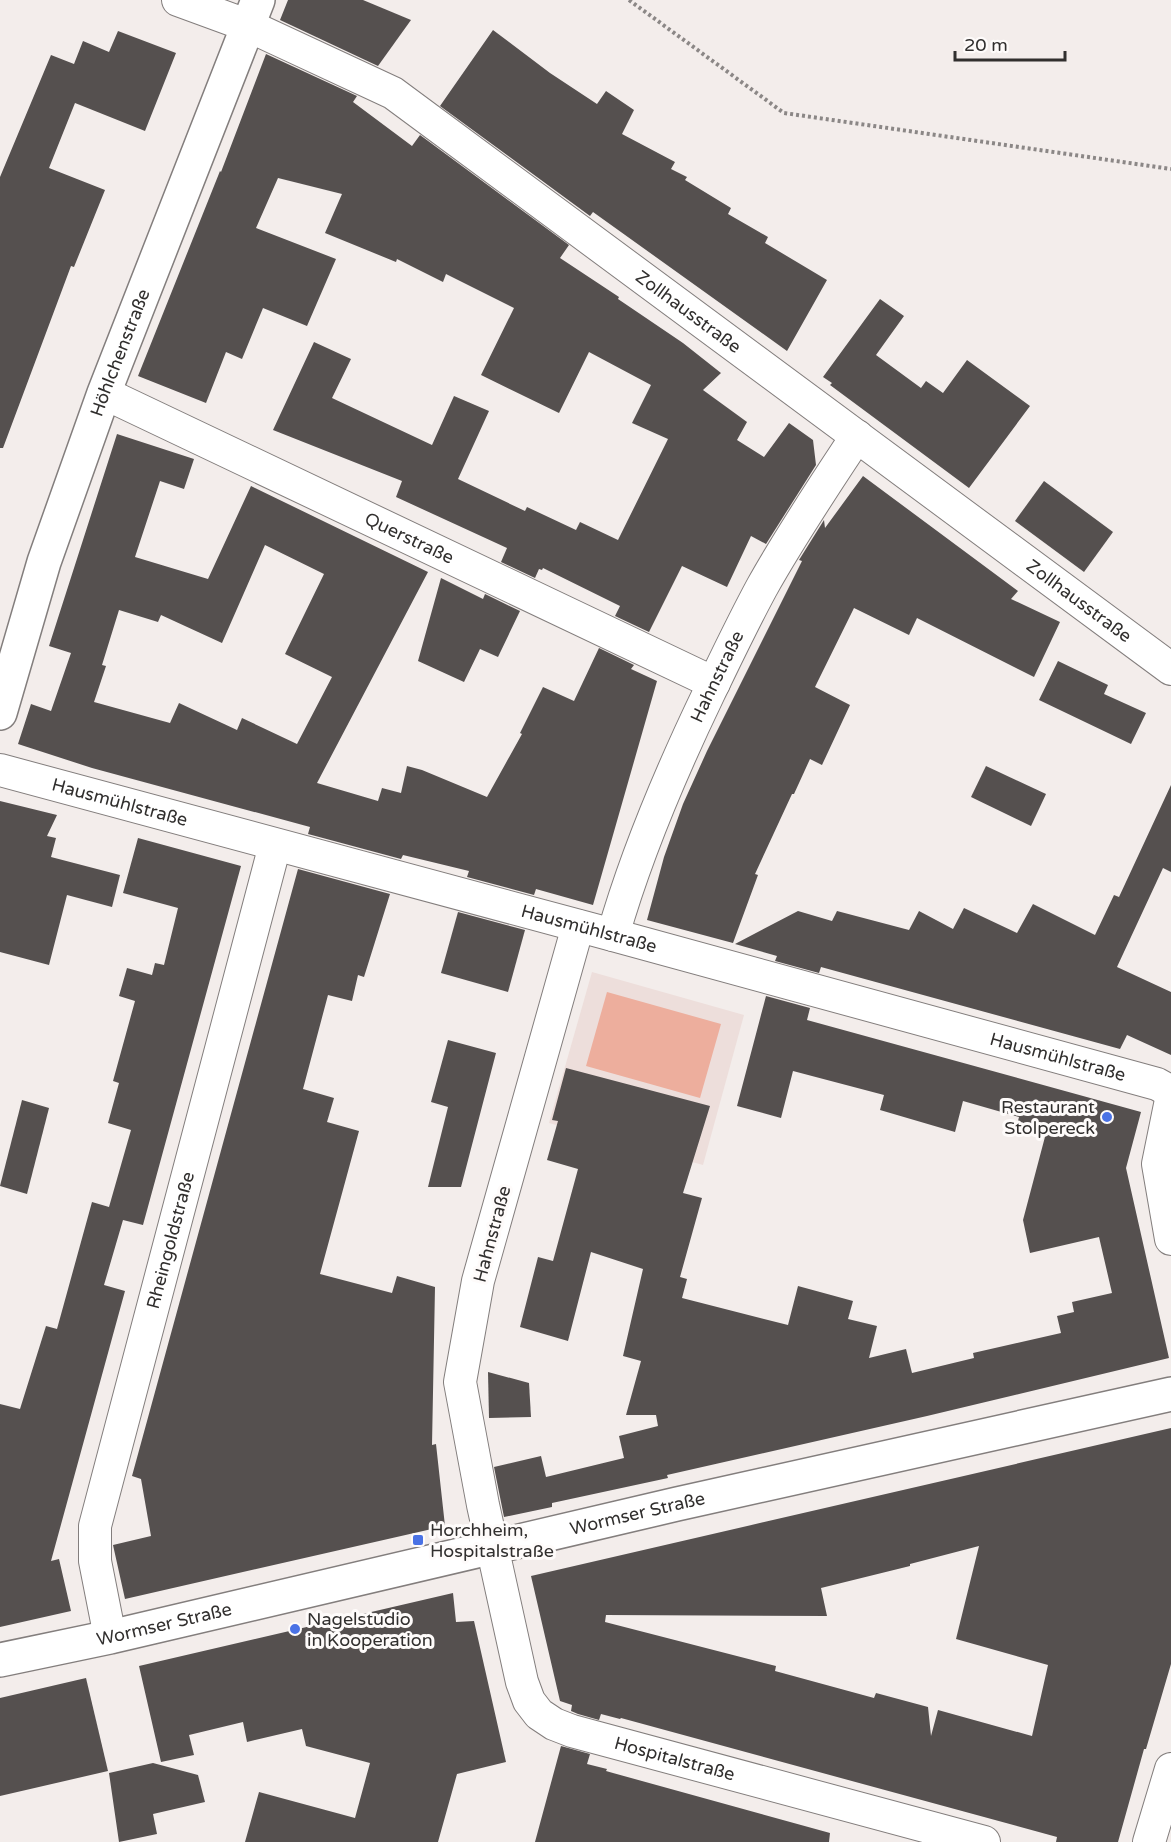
<svg xmlns="http://www.w3.org/2000/svg" width="1171" height="1842" font-family="'Varela Round',sans-serif">
  <style>
    .built { fill: #eddedb }
    .green { fill: #edae9d }
    .building { fill: #55504f; fill-rule: evenodd }
    .lines { fill: none; stroke-linecap: round; stroke-linejoin: round }
    .minor-casing { stroke: #837e7d; stroke-width: 34 }
    .tertiary-casing { stroke: #837e7d; stroke-width: 36 }
    .secondary-casing { stroke: #837e7d; stroke-width: 36 }
    .path { stroke: #8b8786; stroke-width: 4; stroke-dasharray: 3 3; stroke-linecap: butt }
    .minor { stroke: #fff; stroke-width: 32 }
    .tertiary { stroke: #fff; stroke-width: 33 }
    .secondary { stroke: #fff; stroke-width: 33 }
    .poi-dot { fill: #4a72e5; stroke: #fefbfa; stroke-width: 2 }
    .labels { text-anchor: middle; dominant-baseline: central; stroke-width: 6; stroke-linejoin: round; paint-order: stroke }
    .street-label { font-size: 18px; fill: #312f2e; stroke: #fefbfa }
    .poi-label { font-size: 18px; fill: #312f2e; stroke: #fefbfa; text-anchor: start }
  </style>
  <rect width="100%" height="100%" fill="#f3edeb"/>
  <polygon class="built" points="592,972 744,1015 703,1165 549,1123"/>
  <polygon class="green" points="607,992 721,1024 700,1098 586,1066"/>
  <g class="building">
    <polygon points="288,0 363,0 411,20 378,66 280,20"/>
    <polygon points="493,30 550,73 597,104 606,91 634,110 622,134 675,162 671,169 687,177 685,180 731,208 728,214 768,237 765,243 827,280 787,351 593,212 590,216 440,106"/>
    <polygon points="118,31 176,53 145,131 75,103 49,168 105,190 74,267 71,266 3,448 0,448 0,177 51,55 74,64 83,41 109,52"/>
    <polygon points="266,54 357,96 353,102 412,146 420,135 569,245 560,258 619,297 618,299 683,343 721,373 703,390 747,422 737,440 764,457 789,423 813,440 816,465 766,544 751,536 727,587 682,566 649,632 615,616 620,606 543,568 542,570 539,569 535,578 501,562 507,548 396,497 402,481 273,430 314,342 351,359 332,398 432,445 454,396 489,411 458,479 525,511 527,507 576,530 580,522 618,540 668,439 632,423 651,385 589,352 559,413 481,375 514,308 446,274 443,282 397,259 396,262 325,233 342,194 278,178 256,228 336,259 307,326 263,308 242,359 226,352 206,403 138,376 220,171 221,172"/>
    <polygon points="880,299 904,316 876,355 921,388 926,381 943,393 967,360 1030,406 969,488 830,385 832,383 823,377"/>
    <path d="M 117,434 L 194,459 L 184,489 L 160,481 L 135,557 L 208,579 L 251,486 L 428,572 L 317,783 L 378,801 L 382,788 L 401,793 L 407,766 L 422,770 L 487,797 L 522,734 L 520,733 L 543,687 L 574,701 L 599,648 L 634,665 L 631,669 L 657,681 L 593,905 L 536,889 L 534,895 L 467,877 L 469,871 L 403,855 L 401,859 L 308,834 L 310,827 L 92,768 L 18,744 L 31,704 L 51,711 L 71,653 L 49,646 ZM 265,545 L 324,574 L 285,654 L 332,677 L 297,744 L 242,718 L 237,730 L 179,703 L 170,723 L 94,702 L 106,666 L 102,665 L 119,610 L 158,622 L 161,615 L 222,643 Z"/>
    <polygon points="863,476 1018,591 1011,599 1060,622 1034,677 917,618 909,635 854,608 815,687 850,705 822,765 810,759 794,794 792,794 755,874 758,875 733,943 647,920 664,857 683,804 707,751 802,561 799,560 824,520 825,528"/>
    <polygon points="1044,481 1113,532 1084,572 1015,521"/>
    <polygon points="441,578 483,599 485,594 520,611 498,657 480,649 464,682 418,661"/>
    <polygon points="1058,661 1108,685 1104,694 1146,713 1131,744 1039,700"/>
    <polygon points="986,766 1046,794 1031,826 971,797"/>
    <polygon points="1171,785 1171,872 1163,868 1117,967 1171,992 1171,1055 1127,1035 1120,1049 821,967 819,973 775,961 777,956 735,944 798,911 832,921 837,911 909,930 919,911 953,929 964,908 1017,933 1033,904 1095,935 1114,895 1119,897"/>
    <polygon points="0,801 57,815 47,836 56,838 51,857 120,875 112,907 67,895 49,965 0,952"/>
    <polygon points="138,838 241,866 143,1225 123,1220 104,1285 125,1291 51,1561 59,1559 71,1611 0,1627 0,1404 20,1409 46,1326 57,1329 92,1202 109,1207 131,1130 108,1123 119,1083 113,1081 135,1001 119,996 127,968 152,975 155,963 164,965 178,908 123,893"/>
    <polygon points="298,869 390,894 364,977 358,975 352,1001 328,995 303,1089 334,1098 327,1122 359,1131 320,1274 392,1293 397,1276 435,1287 432,1445 436,1444 445,1526 125,1599 113,1545 151,1536 141,1479 132,1476"/>
    <polygon points="458,912 525,930 508,992 441,973"/>
    <polygon points="766,996 810,1008 807,1020 1141,1112 1126,1168 1169,1358 927,1416 667,1475 668,1478 552,1503 552,1507 504,1517 494,1467 541,1456 546,1477 624,1458 619,1436 658,1426 656,1415 626,1415 641,1361 623,1356 643,1269 591,1252 568,1341 520,1327 538,1257 553,1261 578,1169 547,1160 558,1121 552,1120 566,1068 710,1106 683,1193 702,1198 680,1277 687,1279 682,1298 788,1325 798,1286 853,1301 848,1319 877,1326 869,1358 906,1349 912,1373 974,1358 973,1353 1061,1333 1057,1316 1074,1312 1072,1302 1112,1293 1099,1237 1030,1253 1023,1220 1046,1133 1017,1125 1019,1117 963,1101 955,1132 880,1110 884,1095 793,1071 781,1118 737,1106"/>
    <polygon points="448,1040 496,1053 461,1187 428,1187 448,1107 431,1102"/>
    <polygon points="22,1100 49,1108 27,1194 0,1186"/>
    <polygon points="488,1372 529,1383 531,1417 489,1418"/>
    <path d="M 1171,1428 L 1171,1664 L 1146,1749 L 1144,1749 L 1118,1842 L 1056,1842 L 1057,1837 L 621,1718 L 620,1719 L 601,1714 L 599,1720 L 578,1714 L 571,1711 L 572,1705 L 560,1701 L 531,1576 ZM 979,1546 L 956,1639 L 1048,1665 L 1032,1736 L 938,1710 L 931,1736 L 928,1707 L 876,1693 L 874,1698 L 775,1671 L 776,1666 L 605,1622 L 606,1615 L 827,1616 L 821,1588 L 910,1566 L 910,1564 Z"/>
    <polygon points="453,1593 456,1622 474,1621 506,1762 457,1774 438,1842 245,1842 259,1792 355,1818 370,1763 306,1746 302,1729 247,1742 243,1722 189,1735 194,1755 161,1762 139,1666"/>
    <polygon points="86,1678 108,1771 0,1796 0,1698"/>
    <polygon points="561,1746 590,1754 587,1764 607,1769 606,1771 613,1773 830,1833 829,1842 535,1842"/>
    <polygon points="153,1763 198,1775 205,1802 153,1814 157,1834 119,1842 109,1773"/>
  </g>
  <g class="lines">
    <defs>
      <g id="minor">
        <path id="s1" d="M 178,0 L 249,26 L 393,93 L 1171,669"/>
        <path id="s2" d="M 104,393 L 714,683"/>
        <path id="s3" d="M 0,770 L 613,935 L 1157,1084 L 1168,1090 L 1171,1098"/>
        <path id="s4" d="M 578,926 L 478,1281 L 460,1382 L 483,1505 L 522,1682 L 529,1701 L 539,1714 L 554,1724 L 572,1731 L 984,1842"/>
        <path id="s5" d="M 613,935 C 637,851 671,772 709,693 C 726,658 743,622 762,587 C 791,535 824,486 857,436"/>
        <polyline points="1171,1100 1158,1164 1171,1239"/>
        <path id="s6" d="M 110,1637 L 95,1561 L 95,1526 L 275,845"/>
        <polyline points="1149,1842 1171,1769"/>
      </g>
      <g id="tertiary">
        <path id="s7" d="M 0,713 L 44,562 L 104,393 L 258,0"/>
      </g>
      <g id="secondary">
        <path id="s8" d="M 0,1660 L 110,1637 L 677,1504 L 1171,1394"/>
      </g>
    </defs>
    <use href="#minor" class="minor-casing"/>
    <use href="#tertiary" class="tertiary-casing"/>
    <use href="#secondary" class="secondary-casing"/>
    <polyline class="path" points="629,0 784,113 1171,169"/>
    <use href="#minor" class="minor"/>
    <use href="#tertiary" class="tertiary"/>
    <use href="#secondary" class="secondary"/>
  </g>
  <g class="poi-dot">
    <circle cx="1107" cy="1117" r="6"/>
    <rect x="412" y="1534" width="12" height="12" rx="3"/>
    <circle cx="295" cy="1629" r="6"/>
  </g>
  <g class="labels">
    <g class="street-label">
      <text stroke="none"><textPath href="#s1" startOffset="602">Zollhausstraße</textPath></text>
      <text stroke="none"><textPath href="#s7" startOffset="380">Höhlchenstraße</textPath></text>
      <text stroke="none"><textPath href="#s2" startOffset="338">Querstraße</textPath></text>
      <text stroke="none"><textPath href="#s1" startOffset="1088">Zollhausstraße</textPath></text>
      <text stroke="none"><textPath href="#s5" startOffset="279">Hahnstraße</textPath></text>
      <text stroke="none"><textPath href="#s3" startOffset="124">Hausmühlstraße</textPath></text>
      <text stroke="none"><textPath href="#s3" startOffset="610">Hausmühlstraße</textPath></text>
      <text stroke="none"><textPath href="#s3" startOffset="1096">Hausmühlstraße</textPath></text>
      <text transform="translate(492 1234) rotate(-75)">Hahnstraße</text>
      <text stroke="none"><textPath href="#s6" startOffset="408">Rheingoldstraße</textPath></text>
      <text stroke="none"><textPath href="#s8" startOffset="654">Wormser Straße</textPath></text>
      <text stroke="none"><textPath href="#s8" startOffset="168">Wormser Straße</textPath></text>
      <text stroke="none"><textPath href="#s4" startOffset="958">Hospitalstraße</textPath></text>
    </g>
    <g class="poi-label">
      <text x="1095" y="1107" text-anchor="end">Restaurant<tspan x="1095" dy="21">Stolpereck</tspan></text>
      <text x="430" y="1530">Horchheim,<tspan x="430" dy="21">Hospitalstraße</tspan></text>
      <text x="307" y="1619">Nagelstudio<tspan x="307" dy="21">in Kooperation</tspan></text>
    </g>
  </g>
  <path d="M955 51v9h110v-9" fill="none" stroke="#312f2e" stroke-width="3"/>
  <text x="964" y="51" font-size="18" fill="#312f2e" stroke="#fefbfa" stroke-width="4.5" paint-order="stroke">20 m</text>
</svg>
